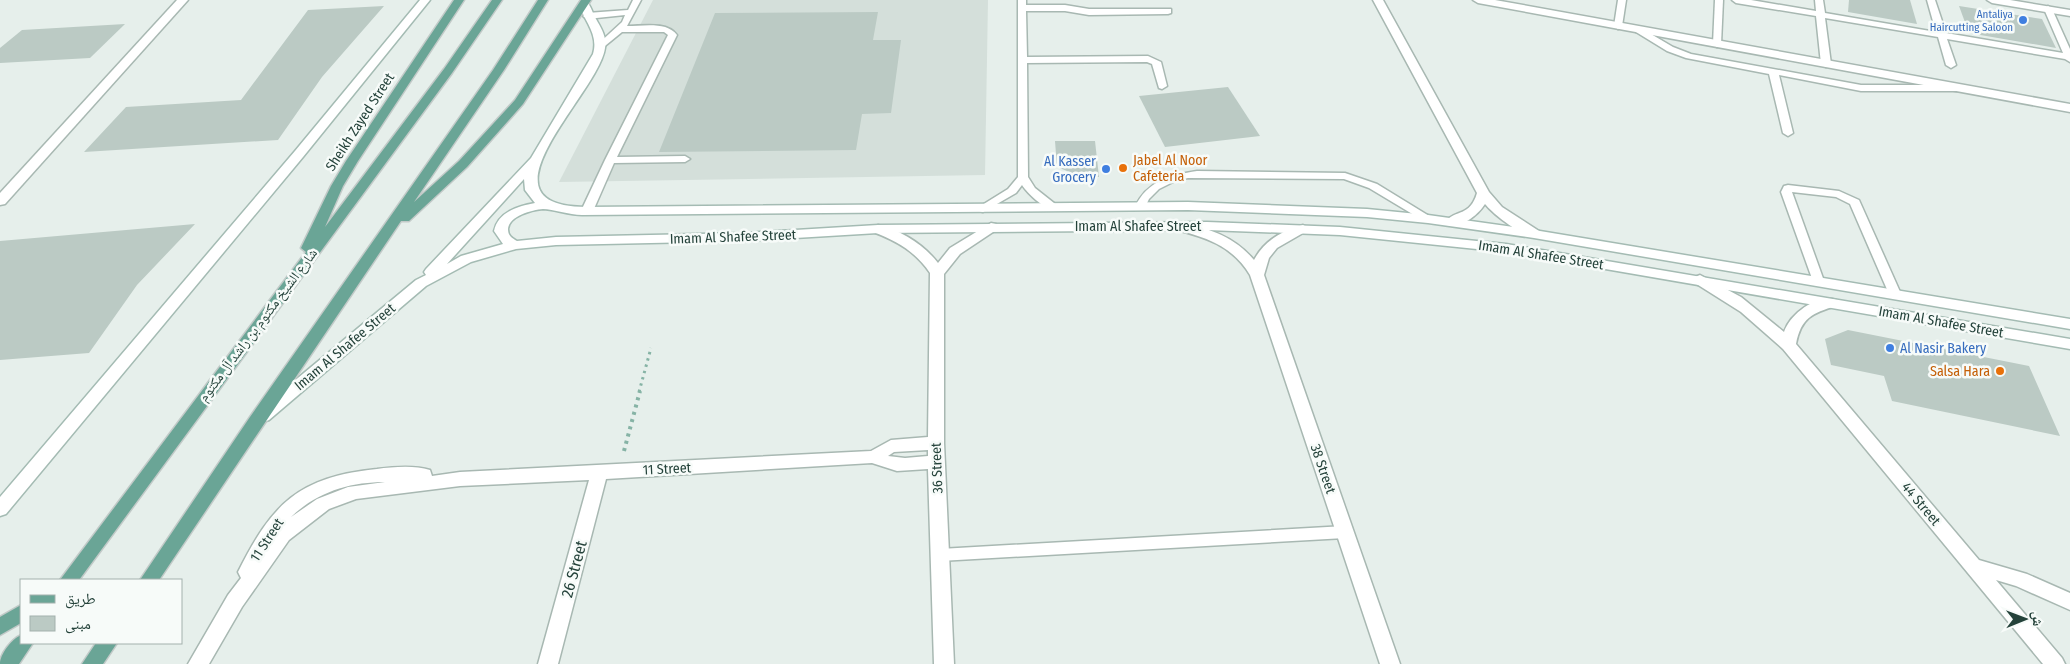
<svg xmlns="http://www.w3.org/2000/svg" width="2070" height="664" font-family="'Fira Sans Condensed','Noto Naskh Arabic',sans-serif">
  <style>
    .built { fill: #d4dfda }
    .building { fill: #bbcac4 }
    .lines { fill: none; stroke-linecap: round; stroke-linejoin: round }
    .lane-casing { stroke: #a8b8b2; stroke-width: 3 }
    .street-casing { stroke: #a8b8b2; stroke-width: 3 }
    .secondary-casing { stroke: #a4bbb3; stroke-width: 3 }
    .primary-casing { stroke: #c2cac8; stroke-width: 3 }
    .path-far1 { stroke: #86b3a5; stroke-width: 3; stroke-dasharray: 2.5 4; stroke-linecap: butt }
    .path { stroke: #86b3a5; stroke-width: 4; stroke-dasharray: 3 4.5; stroke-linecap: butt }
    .lane { fill: #fff; fill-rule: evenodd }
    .street { fill: #fff; fill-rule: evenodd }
    .secondary { fill: #fff; fill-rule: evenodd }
    .primary { fill: #6aa596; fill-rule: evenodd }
    .shop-dot { fill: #3f7fe0; stroke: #f7fbf9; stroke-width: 2 }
    .food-dot { fill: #e8710a; stroke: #f7fbf9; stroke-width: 2 }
    .labels { text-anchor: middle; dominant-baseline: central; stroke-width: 5; stroke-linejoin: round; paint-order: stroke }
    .far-shop-label { font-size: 11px; fill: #366cbe; stroke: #f7fbf9; text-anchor: end }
    .street-label { font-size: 14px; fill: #24423a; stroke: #f7fbf9 }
    .food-label { font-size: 14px; fill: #c56008; stroke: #f7fbf9; text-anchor: start }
    .shop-label { font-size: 14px; fill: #366cbe; stroke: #f7fbf9; text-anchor: end }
    .near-street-label { font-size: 16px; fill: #24423a; stroke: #f7fbf9 }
  </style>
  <rect width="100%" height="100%" fill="#e6efeb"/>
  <polygon class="built" points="653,0 988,0 985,175 559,182"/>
  <g class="building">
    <polygon points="1849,0 1910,0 1917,24 1848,12"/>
    <polygon points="384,6 322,77 278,140 84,152 126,107 241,100 308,10"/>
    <polygon points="1959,6 2042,19 2056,48 1969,33"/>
    <polygon points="878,12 873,40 901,40 891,113 862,114 856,150 659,152 715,13"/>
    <polygon points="125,24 90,58 0,63 0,48 22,30"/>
    <polygon points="1228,87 1260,136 1165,147 1139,96"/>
    <polygon points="1055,141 1095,141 1099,177 1082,177 1057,167"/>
    <polygon points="195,224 137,285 89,353 0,360 0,241"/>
    <polygon points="1848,330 2029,366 2060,436 1892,401 1884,376 1831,365 1825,339"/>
  </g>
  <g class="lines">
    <defs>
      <g id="lane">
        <path d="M 633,0 L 641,0 L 627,26 C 643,26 667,21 677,35 L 617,157 L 685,156 L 690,159 L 685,162 L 614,163 L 593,211 L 587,214 L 581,211 L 605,160 L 668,35 L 664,32 L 622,32 L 600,50 L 597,49 L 597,45 L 622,22 L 625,15 L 587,19 L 583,16 L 587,13 L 628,10 Z"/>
        <path d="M 1018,0 L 1026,0 L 1026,5 L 1065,5 L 1089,9 L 1171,9 L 1171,13 L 1168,14 L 1089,15 L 1065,11 L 1026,11 L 1027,57 L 1148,56 L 1161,62 L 1167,86 L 1162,89 L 1159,88 L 1152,64 L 1147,62 L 1027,63 L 1028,177 L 1035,188 L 1059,207 L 1058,209 C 1046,212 1028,194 1022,185 L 1016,193 L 983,212 L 979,211 L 978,209 L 979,207 L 1008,189 L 1018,177 Z"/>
        <polygon points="1618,0 1626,0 1622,26 1618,29 1614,26"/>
        <polygon points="1715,0 1723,0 1721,44 1717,47 1713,44"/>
        <polygon points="1732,0 1751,0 1816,11 1815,0 1823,0 1825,13 1936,32 1927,0 1935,0 1946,33 2063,53 2044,9 2048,6 2052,9 2070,49 2070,62 2065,59 1947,39 1956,65 1951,68 1946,65 1938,37 1825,18 1831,64 1826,67 1821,64 1816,16 1736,3"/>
        <polygon points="1639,27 1673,47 1691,54 1861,85 1957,85 1962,88 1957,91 1861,91 1779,75 1793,133 1788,136 1783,133 1769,74 1686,58 1667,51 1636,32 1635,30"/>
        <path d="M 1197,171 L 1345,173 L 1377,184 L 1434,219 L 1428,222 L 1424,221 L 1369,188 L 1344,179 L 1188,178 L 1175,181 L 1159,189 L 1149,199 L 1144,209 L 1136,209 L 1135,207 C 1147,181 1170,175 1197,171 Z"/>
        <polygon points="1788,185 1839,191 1859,200 1901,294 1899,297 1895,298 1889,294 1850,204 1836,197 1792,192 1824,281 1822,284 1814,284 1781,192 1784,186"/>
        <polygon points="1345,526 1350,528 1352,532 1350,536 1345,538 940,561 935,559 932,555 935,551 940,549"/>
      </g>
      <g id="street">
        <polygon points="177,0 188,0 5,204 0,205 0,193"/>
        <path d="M 1373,0 L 1383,0 L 1489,192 L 1502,207 L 1539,231 L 1541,234 L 1539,237 C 1526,240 1494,215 1485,204 C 1478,215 1462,228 1447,225 L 1445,222 C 1456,209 1470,217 1477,193 Z"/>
        <polygon points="1473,0 1495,0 2070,104 2070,112 1478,3"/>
        <polygon points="1987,0 2010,0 2070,10 2070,16 1992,3"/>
        <path d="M 1178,222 C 1208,228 1234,236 1254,260 C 1264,241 1283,230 1303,225 L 1310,229 L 1277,248 L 1269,258 L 1264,275 L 1400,664 L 1380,664 L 1250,275 C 1232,245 1205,237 1173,229 L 1171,226 Z"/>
        <path d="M 991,223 L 996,224 L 998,227 L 996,230 L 960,254 L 944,274 L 944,443 L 954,664 L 934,664 L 928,469 L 897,471 L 872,463 L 606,479 L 558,664 L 538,664 L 589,480 L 460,486 L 356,499 L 329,509 L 289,540 L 242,607 L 209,664 L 188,664 L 228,595 L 241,578 L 238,572 C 272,504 298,477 377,469 C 393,467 414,465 430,470 L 432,476 L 460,472 L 871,451 L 891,440 L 928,437 L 930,273 C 916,252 897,241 873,232 L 871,229 L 878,225 C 902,231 923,244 938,263 L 950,248 ZM 928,450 L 928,456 L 905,458 L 888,456 L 894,452 ZM 385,482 L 348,487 L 317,499 L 291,517 C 317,492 350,482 385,482 Z"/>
        <path d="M 1700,275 L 1741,297 L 1784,332 C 1790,314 1816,294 1836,300 L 1838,303 L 1836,306 C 1812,313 1801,318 1796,344 L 1979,560 L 2027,574 L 2070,593 L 2070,610 L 2016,586 L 1996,580 L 2062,658 L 2065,664 L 2043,664 L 1783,349 L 1741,312 L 1695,283 L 1693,280 L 1695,277 Z"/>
      </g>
      <g id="secondary">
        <polygon points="420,0 430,0 303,157 6,514 0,516 0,497 295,151"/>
        <path d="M 584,1 C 591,3 592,13 596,19 C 601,28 607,37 605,48 C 599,93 469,207 587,207 L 1188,202 L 1367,209 L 1428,215 L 1534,230 L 2070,319 L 2070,329 L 1534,238 L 1428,223 L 1367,217 L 1188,210 L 582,215 C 569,215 553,209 543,209 C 532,210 509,216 508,229 C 508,236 512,238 517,241 L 556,237 L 745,233 L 878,225 L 1207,222 L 1340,227 L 1506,244 L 2070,339 L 2070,349 L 1506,252 L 1340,235 L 1207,230 L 878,233 L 745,241 L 556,245 L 516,249 L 471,262 L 426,286 L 269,420 L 263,422 L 257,420 L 255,416 L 257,412 L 416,280 L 426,275 L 424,272 L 426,269 L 531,158 L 593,54 C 599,34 584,21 579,4 ZM 524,179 L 525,190 L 535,203 C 518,206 498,212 494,231 L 503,244 L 461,256 L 447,264 Z"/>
      </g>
      <g id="primary">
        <polygon points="454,0 464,0 358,161 343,186 325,227 444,69 492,0 502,0 452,73 79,580 60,580 306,252 301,248 331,186 346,161"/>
        <polygon points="538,0 548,0 504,70 414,202 459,161 515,100 581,0 591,0 523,104 467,167 409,221 401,221 159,580 140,580 250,417 493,70"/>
        <polygon points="21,605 21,623 0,635 0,617"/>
        <path d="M 21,635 L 21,643 L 33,643 L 19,664 L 0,664 C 0,654 12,639 21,635 Z"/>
        <polygon points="96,643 117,643 103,664 82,664"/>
      </g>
    </defs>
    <use href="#lane" class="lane-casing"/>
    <use href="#street" class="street-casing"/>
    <use href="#secondary" class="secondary-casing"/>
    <use href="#primary" class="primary-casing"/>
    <polyline class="path-far1" points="639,392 651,348"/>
    <polyline class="path" points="624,451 640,391"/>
    <use href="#lane" class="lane"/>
    <use href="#street" class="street"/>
    <use href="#secondary" class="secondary"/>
    <use href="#primary" class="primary"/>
  </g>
  <g class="shop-dot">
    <circle cx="2023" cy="20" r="5"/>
    <circle cx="1106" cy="169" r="5"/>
    <circle cx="1890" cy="348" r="5"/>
  </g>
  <g class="food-dot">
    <circle cx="1123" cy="168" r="5"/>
    <circle cx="2000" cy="371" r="5"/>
  </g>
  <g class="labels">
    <g class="far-shop-label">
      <text x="2013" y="14">Antaliya<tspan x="2013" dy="13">Haircutting Saloon</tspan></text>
    </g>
    <g class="street-label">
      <text transform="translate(360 122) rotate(-57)">Sheikh Zayed Street</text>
      <text x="1138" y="226">Imam Al Shafee Street</text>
      <text transform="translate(733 237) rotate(-2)">Imam Al Shafee Street</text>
      <text transform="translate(1541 255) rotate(9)">Imam Al Shafee Street</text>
      <text transform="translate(1941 322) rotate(10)">Imam Al Shafee Street</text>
      <text transform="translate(258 325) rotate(-53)">شارع الشيخ مكتوم بن راشد آل مكتوم</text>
      <text transform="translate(345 347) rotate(-40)">Imam Al Shafee Street</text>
      <text transform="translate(937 468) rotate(-92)">36 Street</text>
      <text transform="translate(667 469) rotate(-3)">11 Street</text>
      <text transform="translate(1323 469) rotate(71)">38 Street</text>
      <text transform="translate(1921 504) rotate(50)">44 Street</text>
      <text transform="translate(267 540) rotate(-57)">11 Street</text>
    </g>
    <g class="food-label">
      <text x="1133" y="160">Jabel Al Noor<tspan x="1133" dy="16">Cafeteria</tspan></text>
      <text x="1990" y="371" text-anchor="end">Salsa Hara</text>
    </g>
    <g class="shop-label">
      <text x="1096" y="161">Al Kasser<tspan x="1096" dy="16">Grocery</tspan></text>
      <text x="1900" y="348" text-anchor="start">Al Nasir Bakery</text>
    </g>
    <g class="near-street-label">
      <text transform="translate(574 569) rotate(-75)">26 Street</text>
    </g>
  </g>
  <rect x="20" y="579" width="162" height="65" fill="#f7fbf9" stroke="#a3b1ad"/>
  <rect x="30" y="595" width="25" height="8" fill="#6aa596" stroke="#a3b1ad"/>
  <text x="65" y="604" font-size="15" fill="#24423a">طريق</text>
  <rect x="30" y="616" width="25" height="15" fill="#bbcac4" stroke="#a3b1ad"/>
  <text x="65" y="629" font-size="15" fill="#24423a">مبنى</text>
  <g transform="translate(2025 619) rotate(89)" stroke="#f7fbf9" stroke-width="4" paint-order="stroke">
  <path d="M0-4L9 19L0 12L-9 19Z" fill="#24423a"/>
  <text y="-8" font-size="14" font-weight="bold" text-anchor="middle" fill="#24423a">ش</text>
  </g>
</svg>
